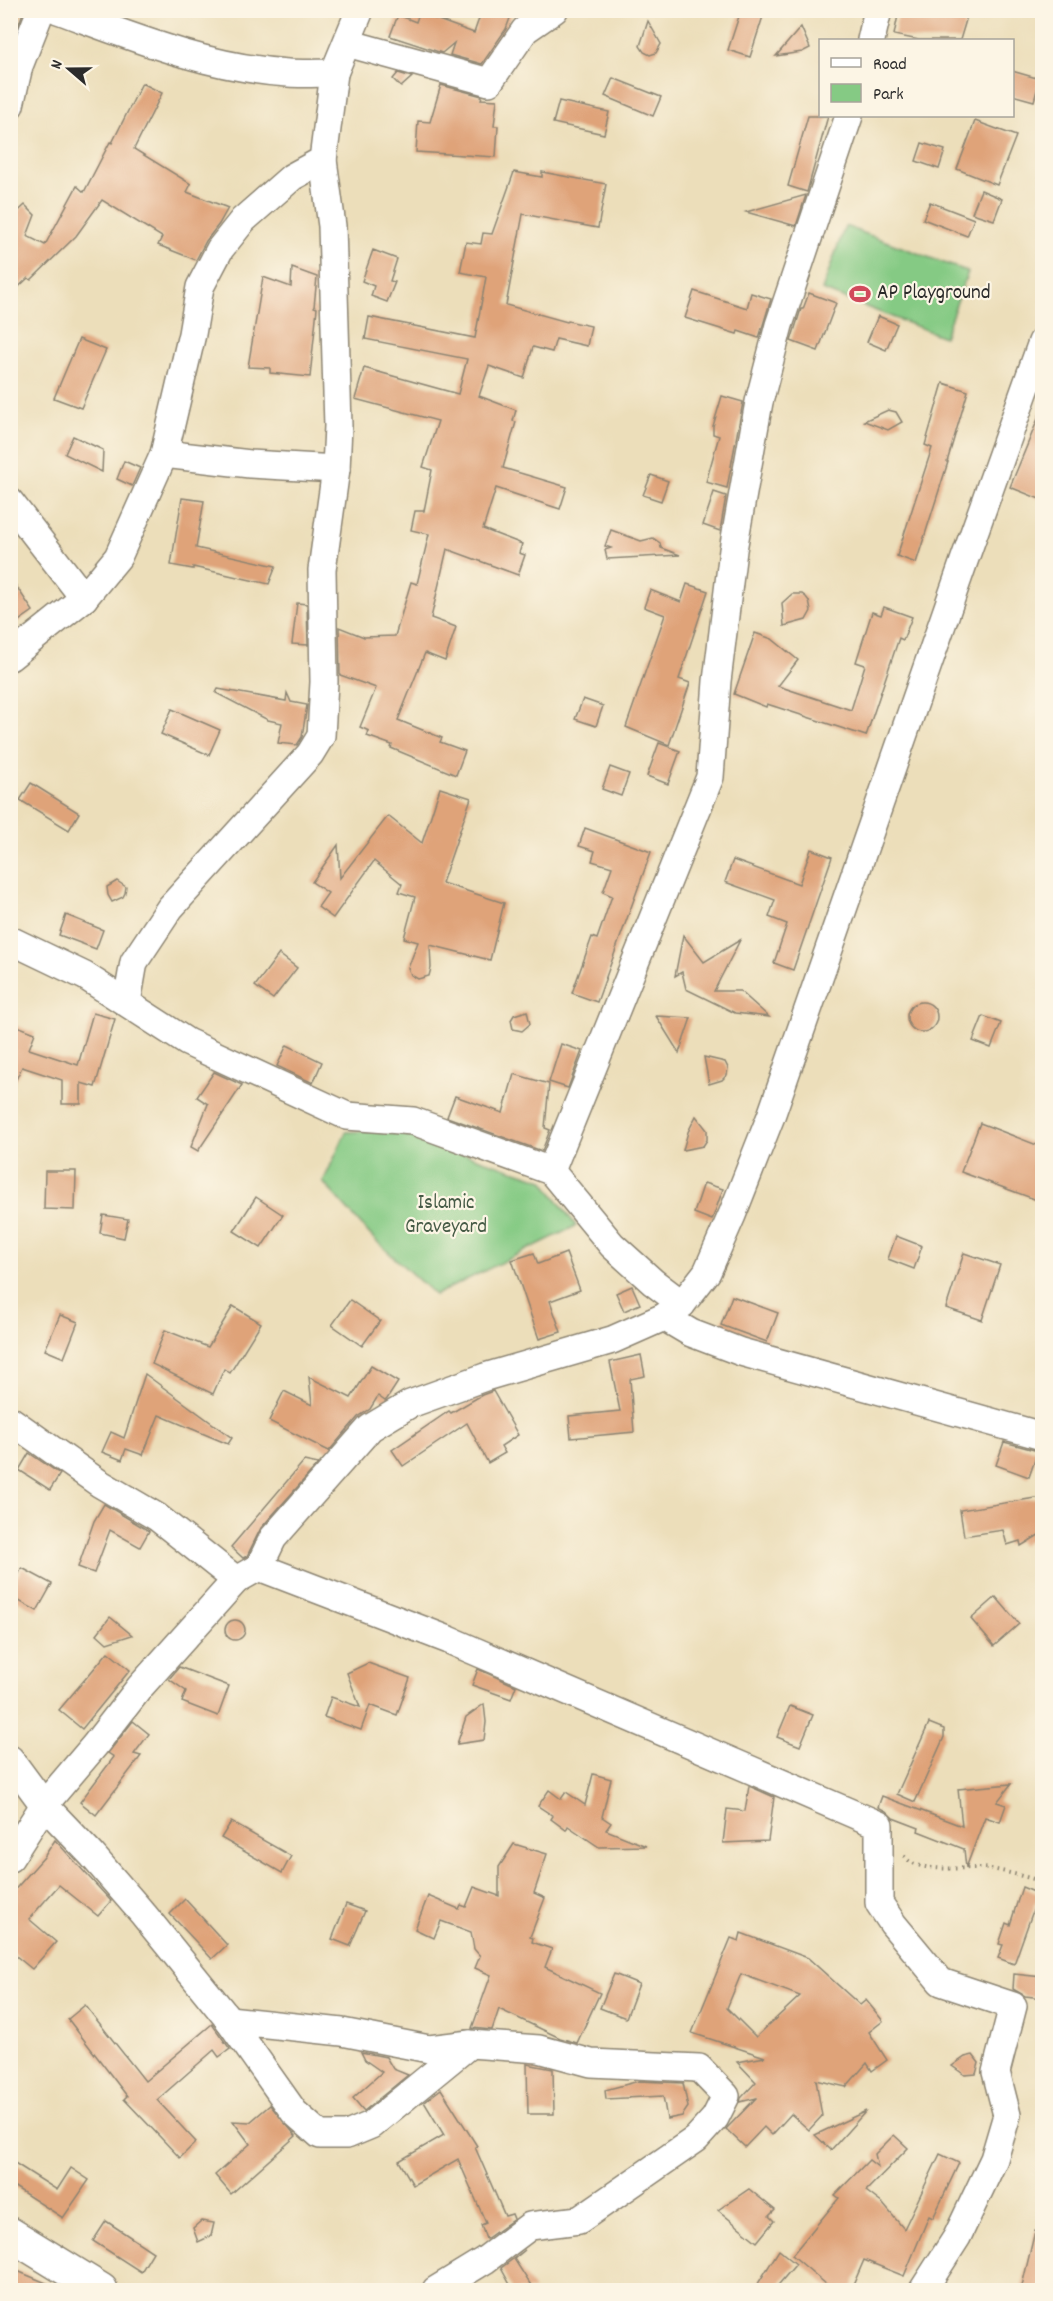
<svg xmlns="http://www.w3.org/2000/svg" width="1053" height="2301" font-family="Dekko,sans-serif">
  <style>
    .green { fill: #85ca84; stroke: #587a58; stroke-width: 1.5 }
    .building { fill: #dfa379; fill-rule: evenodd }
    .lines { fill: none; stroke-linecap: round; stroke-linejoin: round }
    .minor-casing { stroke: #8c8472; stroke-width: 30 }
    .tertiary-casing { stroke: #8c8472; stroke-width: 36 }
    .path { stroke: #8c8472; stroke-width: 4; stroke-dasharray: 1.5 4.5; stroke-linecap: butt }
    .minor { stroke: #fff; stroke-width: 27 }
    .tertiary { stroke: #fff; stroke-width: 33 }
    .labels { text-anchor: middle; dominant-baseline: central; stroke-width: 4.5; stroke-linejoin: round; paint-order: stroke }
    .poi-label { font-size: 21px; fill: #2b2b2b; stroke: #fcf5e5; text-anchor: start }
    .park-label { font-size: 21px; fill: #465b46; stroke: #fcf5e5 }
  </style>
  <rect width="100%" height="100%" fill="#fcf5e5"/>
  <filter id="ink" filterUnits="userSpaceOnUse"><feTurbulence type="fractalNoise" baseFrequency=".0167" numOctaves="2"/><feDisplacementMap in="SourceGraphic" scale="12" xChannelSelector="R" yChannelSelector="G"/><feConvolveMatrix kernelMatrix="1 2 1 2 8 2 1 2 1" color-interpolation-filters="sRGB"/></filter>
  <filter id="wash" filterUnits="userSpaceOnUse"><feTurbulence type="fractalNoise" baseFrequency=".008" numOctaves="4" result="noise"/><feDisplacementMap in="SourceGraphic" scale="24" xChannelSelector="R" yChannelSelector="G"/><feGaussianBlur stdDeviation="1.35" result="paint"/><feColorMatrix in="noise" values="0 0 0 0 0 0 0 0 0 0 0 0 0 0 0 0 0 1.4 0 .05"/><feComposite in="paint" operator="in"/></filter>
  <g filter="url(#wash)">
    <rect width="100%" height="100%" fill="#ecdeba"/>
    <g class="green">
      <polygon points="845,226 968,272 944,337 822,290"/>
      <polygon points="392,1130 543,1180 576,1226 435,1295 373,1238 323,1182 346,1132"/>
    </g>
    <g id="blocks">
      <g class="building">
        <polygon points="10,10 24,10 17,29 10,27"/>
        <polygon points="482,10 513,10 506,29 482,64 450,55 454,43 442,53 390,36 398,15 416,22 419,13 474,33"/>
        <polygon points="741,10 765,10 750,57 728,50"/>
        <polygon points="899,10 969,10 960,40 919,40 894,35"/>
        <polygon points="648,21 661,44 656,53 650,55 644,52 640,46"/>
        <polygon points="801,27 810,48 802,52 776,56"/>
        <polygon points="1012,71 1040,79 1034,101 1012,95"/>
        <polygon points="398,73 412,77 401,87 393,79"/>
        <polygon points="613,78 661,97 653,116 605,96"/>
        <polygon points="142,83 162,93 134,149 191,184 187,192 228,208 219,224 206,241 196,260 158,245 162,237 102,200 76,236 31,280 28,278 10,295 10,219 25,205 35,215 27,236 45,245 77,186 84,192 110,142 112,143"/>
        <polygon points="441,85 482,96 481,99 497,100 494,126 498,126 496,157 416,152 418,121 430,122"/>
        <polygon points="559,101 609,112 604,134 553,123"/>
        <polygon points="808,116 828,116 807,192 788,186"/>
        <polygon points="975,121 1016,136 997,185 957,169"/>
        <polygon points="922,143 945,150 939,169 916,161"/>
        <polygon points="514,172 542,177 542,172 606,184 598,228 523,214 506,305 567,322 568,321 591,326 587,346 556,339 552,352 533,347 524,378 489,366 479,396 516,410 513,421 516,422 503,468 567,487 560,509 496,488 483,529 522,544 519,553 525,555 518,575 447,549 431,618 456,627 445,661 425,653 398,720 442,738 440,742 465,751 456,775 391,748 392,745 367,736 369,731 360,727 376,688 340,675 339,627 364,637 395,636 411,582 417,584 429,534 411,530 415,511 424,511 432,470 423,467 438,421 355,399 364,368 458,394 467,359 365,339 369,317 475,338 486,277 460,272 466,242 481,244 483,233 492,234"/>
        <polygon points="981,190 1002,199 994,220 972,213"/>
        <polygon points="806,195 796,226 746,212"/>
        <polygon points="930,202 974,219 967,236 923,219"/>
        <polygon points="373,250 397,259 390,281 395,282 387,302 371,296 374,286 362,281"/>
        <polygon points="292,268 317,277 314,307 317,308 310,377 270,373 270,368 248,367 263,277 291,287"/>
        <polygon points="694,291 747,308 751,293 771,299 759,338 738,331 737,334 685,318"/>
        <polygon points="809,293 836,303 818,351 791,341 801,309 803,309"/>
        <polygon points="878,316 897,324 886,350 867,342"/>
        <polygon points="79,339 106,350 81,408 54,398"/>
        <polygon points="943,383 968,391 947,462 948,462 916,563 897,556 932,448 925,445"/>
        <polygon points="722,396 743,402 727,488 706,482 719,436 713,434 713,426"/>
        <polygon points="1042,409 1042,500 1010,487"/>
        <polygon points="888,410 896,412 902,422 888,430 864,421"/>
        <polygon points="73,436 103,450 102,472 65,454"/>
        <polygon points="124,461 140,468 132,486 117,479"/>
        <polygon points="651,475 668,481 661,501 643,495"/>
        <polygon points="714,492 726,496 720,531 703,525"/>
        <polygon points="182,498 204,501 196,548 276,566 269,584 193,567 193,569 171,565"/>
        <polygon points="611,530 641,541 653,538 660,543 661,548 680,555 607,559 605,550 611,548 605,546"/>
        <polygon points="10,577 33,611 10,627"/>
        <polygon points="687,584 708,591 679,679 690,683 669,745 626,727 665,615 644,607 650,590 681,602"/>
        <polygon points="792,594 802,594 806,597 809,601 811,611 806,620 784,626 782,603"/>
        <polygon points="297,603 307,604 308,645 292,644"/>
        <polygon points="884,607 912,617 903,640 899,638 866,736 767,704 766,707 734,694 755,633 772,639 798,660 778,686 851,710 865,665 856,662 872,612 881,615"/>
        <polygon points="218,689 286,701 287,693 291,702 307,705 302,737 297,745 278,743 282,723 268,720 216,693"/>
        <polygon points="583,699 603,706 596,726 575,719"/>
        <polygon points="172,709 220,730 209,755 161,734"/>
        <polygon points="659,743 680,751 668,784 647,776"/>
        <polygon points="610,767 629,774 621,796 602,789"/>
        <polygon points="31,783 79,813 69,830 20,800"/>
        <polygon points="440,788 471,798 442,883 504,903 490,960 430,945 431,968 429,976 418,979 411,975 408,968 418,942 404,938 415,897 399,892 402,884 374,861 333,918 318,907 328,893 312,882 338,845 340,878 388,816 422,843"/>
        <polygon points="585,828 651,852 597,1002 572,993 592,937 597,939 612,896 603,892 612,867 592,861 595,851 579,846"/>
        <polygon points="811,849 832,857 793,970 774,963 787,924 769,917 775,900 725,882 733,860 799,884"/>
        <polygon points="117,881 126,887 125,893 123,897 112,902 108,895 107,887"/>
        <polygon points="66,915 103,930 96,949 59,935"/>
        <polygon points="683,935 704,962 740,940 714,991 740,991 769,1017 735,1013 686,989 682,972 675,976"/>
        <polygon points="279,954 297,968 273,999 255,986"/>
        <circle cx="922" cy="1017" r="15"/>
        <polygon points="527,1011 530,1024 522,1031 513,1029 511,1020 514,1015"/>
        <polygon points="93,1013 115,1019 95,1087 81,1083 81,1104 62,1104 62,1080 22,1067 10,1092 10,1023 35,1033 29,1049 78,1065"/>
        <polygon points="656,1016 691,1018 679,1053"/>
        <polygon points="983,1016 1001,1023 991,1048 973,1041"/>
        <polygon points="561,1044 582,1051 568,1088 549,1082"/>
        <polygon points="287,1045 322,1062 313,1083 277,1066"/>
        <polygon points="704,1057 725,1062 728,1068 727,1075 722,1080 709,1084"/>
        <polygon points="214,1072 242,1085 198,1151 191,1147 208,1104 197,1097"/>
        <polygon points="514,1074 549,1084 545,1128 550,1130 542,1151 447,1117 455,1096 503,1113"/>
        <polygon points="696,1116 707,1130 707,1140 703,1146 683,1150 688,1132"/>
        <polygon points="980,1123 1042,1147 1042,1185 1037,1200 961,1172"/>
        <polygon points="45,1171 76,1171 75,1210 44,1209"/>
        <polygon points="704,1183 723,1189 712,1220 694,1213"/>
        <polygon points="256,1197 283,1215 261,1248 234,1231"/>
        <polygon points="103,1215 128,1219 124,1238 100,1233"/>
        <polygon points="896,1236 922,1246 914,1269 888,1259"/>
        <polygon points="534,1253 538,1264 566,1253 580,1290 550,1301 561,1332 539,1339 512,1260"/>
        <polygon points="964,1253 1000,1265 982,1320 946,1308"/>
        <polygon points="632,1286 640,1304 624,1311 616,1293"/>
        <polygon points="732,1296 778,1313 767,1342 721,1325"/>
        <polygon points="350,1300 380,1321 362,1346 332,1325"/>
        <polygon points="233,1306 261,1323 230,1373 224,1369 213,1394 152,1364 165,1330 208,1347"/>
        <polygon points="60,1315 78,1322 64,1358 45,1350"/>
        <polygon points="641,1355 645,1376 630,1379 634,1432 571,1438 569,1416 620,1411 610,1362"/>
        <polygon points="371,1366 398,1382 387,1399 385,1401 378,1396 370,1409 358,1417 329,1451 269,1421 284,1391 312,1405 309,1377 351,1398"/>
        <polygon points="145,1374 232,1438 228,1444 159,1415 143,1455 126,1449 122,1460 102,1452 111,1432 124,1438"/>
        <polygon points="493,1391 518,1435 501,1446 505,1453 488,1463 467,1423 403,1466 392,1450 449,1411 451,1413 482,1395"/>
        <polygon points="1004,1442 1038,1451 1029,1477 996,1465"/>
        <polygon points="29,1453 60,1474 50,1490 19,1470"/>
        <polygon points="304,1461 318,1464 261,1528 247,1556 243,1558 231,1547"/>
        <polygon points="1042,1497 1042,1533 1021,1546 1020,1541 1007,1545 1003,1530 964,1536 960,1510"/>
        <polygon points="104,1504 149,1531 140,1547 110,1530 94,1573 78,1567 94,1521"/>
        <polygon points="22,1568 52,1584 37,1611 10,1596 10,1589"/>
        <polygon points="996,1597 1019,1624 994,1646 971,1619"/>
        <polygon points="110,1617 132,1635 107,1643 97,1634"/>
        <circle cx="235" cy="1630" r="10"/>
        <polygon points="108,1652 130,1670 82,1729 59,1710"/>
        <polygon points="368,1663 410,1678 397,1715 370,1705 361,1730 324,1717 331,1697 360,1707 347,1673"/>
        <polygon points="179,1667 229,1686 218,1716 182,1702 186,1691 169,1679"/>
        <polygon points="478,1669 516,1686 511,1699 472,1685"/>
        <polygon points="484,1704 486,1722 484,1740 457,1744 466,1717"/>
        <polygon points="790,1706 813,1715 800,1746 777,1737"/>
        <polygon points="133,1721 149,1734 134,1754 141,1756 96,1815 80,1802 114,1757 108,1753"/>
        <polygon points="929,1723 944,1729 944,1737 915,1802 897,1794"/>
        <polygon points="593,1774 611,1779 602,1817 611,1823 606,1830 646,1846 599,1847 568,1826 566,1830 551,1819 553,1816 538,1806 549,1790 561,1799 566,1792 585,1805"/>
        <polygon points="1011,1784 997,1802 1006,1805 1000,1822 985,1817 966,1868 964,1849 918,1831 919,1828 893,1818 886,1811 878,1807 882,1796 962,1826 958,1789"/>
        <polygon points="749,1786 774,1797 768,1841 723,1843 727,1809 745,1811"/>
        <polygon points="231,1822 291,1856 282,1873 221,1838"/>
        <polygon points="55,1840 111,1901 98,1916 59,1885 29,1919 56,1942 32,1969 10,1951 10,1895 44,1857"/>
        <polygon points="514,1844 547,1854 534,1893 545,1898 530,1937 533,1938 532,1942 552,1949 545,1967 600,1993 577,2043 560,2038 499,2009 492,2030 472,2028 491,1975 475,1968 480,1956 474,1949 471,1932 441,1921 434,1938 415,1929 428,1896 459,1909 461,1905 466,1907 474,1887 499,1896 499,1867"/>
        <polygon points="1022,1887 1039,1894 1014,1964 998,1958 1003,1945 999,1944 1006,1923 1010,1925"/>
        <polygon points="185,1899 227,1945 212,1959 170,1914"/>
        <polygon points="346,1904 365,1911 350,1946 332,1939"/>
        <path d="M 741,1933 L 808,1958 L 860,2005 L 866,2000 L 883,2021 L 869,2032 L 887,2060 L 872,2071 L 867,2063 L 846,2087 L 816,2080 L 822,2116 L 809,2130 L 791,2114 L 772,2135 L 764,2127 L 745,2147 L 726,2129 L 756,2098 L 740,2102 L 741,2098 L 756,2082 L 737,2062 L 765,2057 L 692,2033 L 731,1938 L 739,1941 ZM 741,1974 L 800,1996 L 756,2037 L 727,2008 Z"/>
        <polygon points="614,1974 639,1984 626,2018 600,2008"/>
        <polygon points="1014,1974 1042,1977 1042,1998 1025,1996 1013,1989"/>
        <polygon points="85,2005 145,2081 212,2024 230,2049 219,2057 214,2050 157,2100 196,2142 180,2158 124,2099 127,2096 68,2019"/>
        <polygon points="361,2052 386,2057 393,2069 408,2075 364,2111 353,2098 382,2072 365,2060"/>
        <polygon points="973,2055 979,2063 976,2074 965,2075 952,2066 965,2057"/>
        <polygon points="527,2064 553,2069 554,2114 528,2114"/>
        <polygon points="639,2081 683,2083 688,2107 682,2116 667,2119 663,2096 606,2099 605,2090"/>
        <polygon points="441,2089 477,2146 475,2147 505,2216 512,2214 514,2219 486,2239 481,2225 486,2223 458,2159 413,2185 399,2161 444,2135 424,2102"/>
        <polygon points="270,2105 296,2136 231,2194 215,2175 250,2144 233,2121 250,2122"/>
        <polygon points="866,2111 831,2150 815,2135"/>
        <polygon points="894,2135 908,2148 866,2191 883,2204 904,2229 940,2154 959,2163 933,2218 929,2216 904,2276 864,2260 851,2290 833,2290 792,2255 839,2198 835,2195 869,2160 878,2167 875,2154"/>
        <polygon points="10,2160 57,2190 71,2168 89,2180 63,2218 10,2184"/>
        <polygon points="749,2189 775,2210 769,2216 774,2221 757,2242 718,2210"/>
        <polygon points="106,2221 153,2252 141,2272 93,2241"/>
        <polygon points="201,2221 214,2223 211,2236 198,2242 193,2228"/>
        <polygon points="1035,2231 1042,2232 1042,2283 1041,2290 1021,2290"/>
        <polygon points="525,2250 514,2259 534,2290 513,2290 501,2268"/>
        <polygon points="779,2250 796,2264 774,2290 754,2290"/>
        <polygon points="10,2268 63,2290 10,2290"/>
      </g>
    </g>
  </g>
  <g filter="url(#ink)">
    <use href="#blocks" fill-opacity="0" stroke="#8c8472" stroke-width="1.5"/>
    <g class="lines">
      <defs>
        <g id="minor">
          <path d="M 58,10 C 132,37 208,68 288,73 C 303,74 319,73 334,73"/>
          <polyline points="871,40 878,10"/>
          <polyline points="347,43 489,82 525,30 554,10"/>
          <polyline points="10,105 19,66 41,10"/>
          <polyline points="164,454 250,464 336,469"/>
          <polyline points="10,502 84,598"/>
          <polyline points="10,657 84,598 118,557 164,454 192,334 200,287 220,249 243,220 292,177 323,160 334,73 360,10"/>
          <polyline points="10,940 85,976 187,1042 347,1116 413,1121 551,1171 612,1245 653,1282 682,1304"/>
          <polyline points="127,1002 134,962 170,908 310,754 321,736 324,682 322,570 336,469 338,426 332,226 323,160"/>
          <polyline points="551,1171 710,777 717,681 733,550 759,402 779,325 849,116"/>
          <polyline points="664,1317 691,1333 741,1352 1042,1436"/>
          <polyline points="10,1420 99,1483 157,1517 236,1580"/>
          <polyline points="259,1567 449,1640 879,1825 879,1903 893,1924 941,1982 1013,2006 996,2072 1007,2115 994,2159 957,2237 923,2290"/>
          <polyline points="10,1759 44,1805 92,1855 144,1915 229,2020 294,2112 320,2135 347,2135 371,2125 470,2044 539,2049 591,2063 699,2068 726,2096 715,2118 696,2139 579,2220 530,2226 485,2260 436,2290"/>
          <polyline points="10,1858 44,1805 95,1745 140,1687 236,1580 259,1567 273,1538 370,1428 410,1404 485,1377 612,1340 664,1317 682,1304 707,1272 732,1215 771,1116 964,561 1042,342"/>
          <polyline points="229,2020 342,2032 429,2049 470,2044"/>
        </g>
        <polyline id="tertiary" points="10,2234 101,2290"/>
      </defs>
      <use href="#minor" class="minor-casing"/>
      <use href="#tertiary" class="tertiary-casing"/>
      <path class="path" d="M 904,1856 C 919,1876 968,1865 991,1869 C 1008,1872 1025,1877 1042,1881"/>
      <use href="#minor" class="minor"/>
      <use href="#tertiary" class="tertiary"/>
    </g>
  </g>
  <defs>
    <symbol id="stadium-bare" viewBox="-9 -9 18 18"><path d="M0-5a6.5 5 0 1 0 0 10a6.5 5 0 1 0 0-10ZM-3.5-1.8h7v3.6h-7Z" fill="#d1495b" stroke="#fcf5e5" stroke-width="2.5" paint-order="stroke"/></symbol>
  </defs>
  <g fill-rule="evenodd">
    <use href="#stadium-bare" x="845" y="279" width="30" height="30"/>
  </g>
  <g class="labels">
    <g class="poi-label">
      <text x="877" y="294">AP Playground</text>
    </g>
    <g class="park-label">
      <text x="446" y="1204">Islamic<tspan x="446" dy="24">Graveyard</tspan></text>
    </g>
  </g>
  <rect width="1053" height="2301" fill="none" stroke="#fcf5e5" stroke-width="36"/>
  <rect x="819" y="39" width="195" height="78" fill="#fcf5e5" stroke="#a8a49b" stroke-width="1.5"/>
  <rect x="831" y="58" width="30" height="9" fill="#ffffff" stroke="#a8a49b" stroke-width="1.5"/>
  <text x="873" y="69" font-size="18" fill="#2b2b2b">Road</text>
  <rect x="831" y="84" width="30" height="18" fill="#85ca84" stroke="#a8a49b" stroke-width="1.5"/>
  <text x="873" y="99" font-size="18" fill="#2b2b2b">Park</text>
  <g transform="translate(69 69) rotate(290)" stroke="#fcf5e5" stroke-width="4.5" paint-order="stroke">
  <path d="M0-4.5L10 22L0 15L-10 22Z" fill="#2b2b2b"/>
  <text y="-9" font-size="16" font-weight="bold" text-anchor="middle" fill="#2b2b2b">N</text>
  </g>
</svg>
